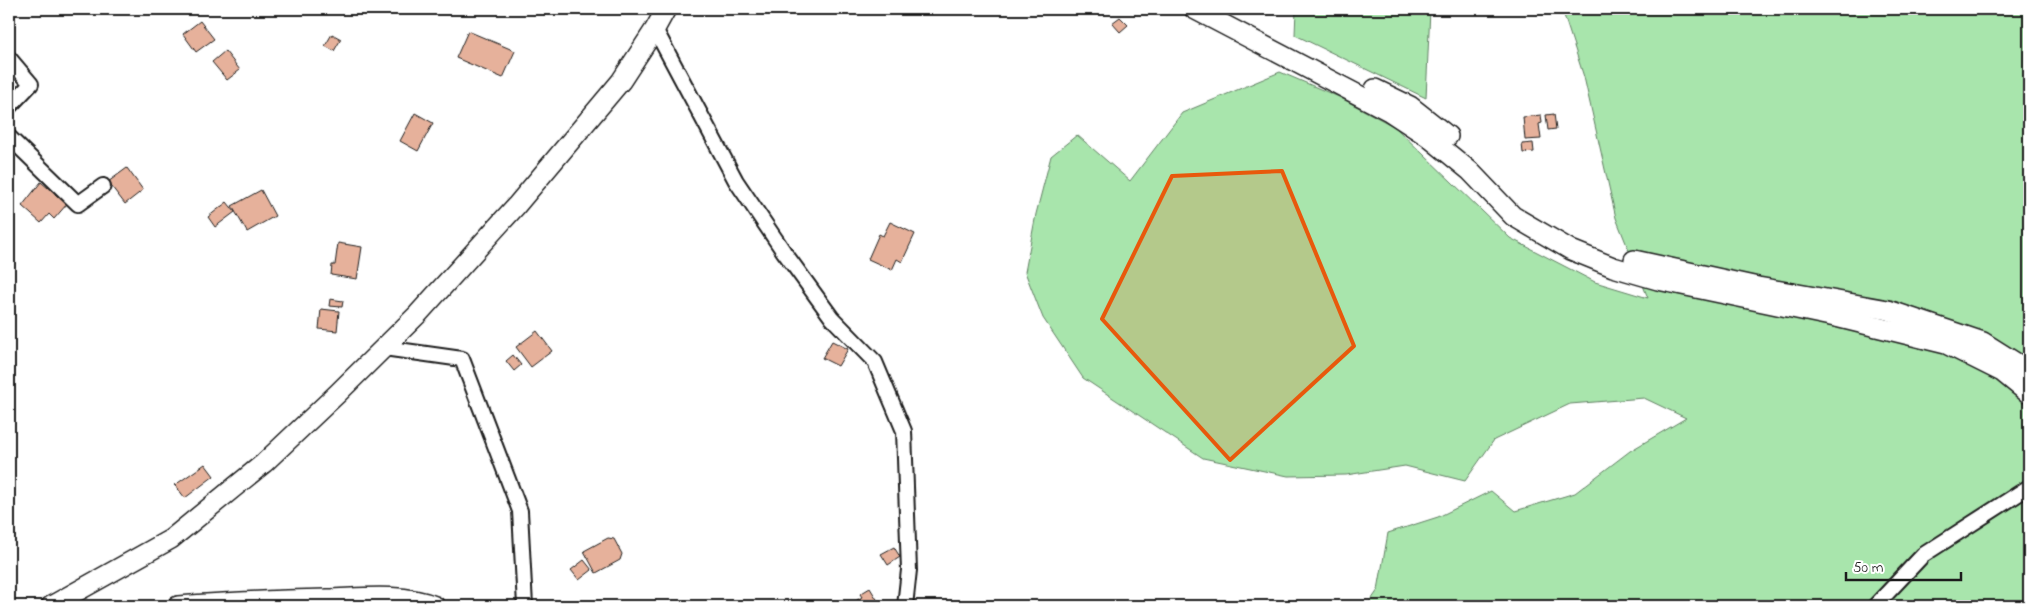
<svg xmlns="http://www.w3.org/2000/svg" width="2038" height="615" font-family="'Indie Flower',sans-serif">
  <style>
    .green { fill: #a8e5ac; stroke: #628064 }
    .building { fill: #e6b19b; stroke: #1c1c1c }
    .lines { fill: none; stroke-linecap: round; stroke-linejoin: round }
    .street-casing { stroke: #1c1c1c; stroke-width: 18 }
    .secondary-casing { stroke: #1c1c1c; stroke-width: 22 }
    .street { stroke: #fff; stroke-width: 14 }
    .secondary { stroke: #fff; stroke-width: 19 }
    .marked { fill: #e8590c; fill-opacity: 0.2; stroke: #e8590c; stroke-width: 4; stroke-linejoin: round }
  </style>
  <rect width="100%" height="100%" fill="#fff"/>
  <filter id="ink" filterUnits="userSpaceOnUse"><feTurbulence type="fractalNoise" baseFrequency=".02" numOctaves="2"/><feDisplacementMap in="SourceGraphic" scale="10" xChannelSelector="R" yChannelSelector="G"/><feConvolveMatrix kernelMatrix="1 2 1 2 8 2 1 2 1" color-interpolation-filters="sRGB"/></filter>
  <g filter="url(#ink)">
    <g class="green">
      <polygon points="1296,9 1430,9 1426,98 1295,35"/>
      <polygon points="1562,9 2029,9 2029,407 2027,410 2029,413 2029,606 1367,606 1378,590 1388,533 1438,517 1491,491 1515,511 1575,493 1630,451 1686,418 1644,398 1570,404 1494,440 1465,481 1405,466 1346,475 1288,476 1203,458 1083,378 1043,318 1025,272 1036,214 1051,156 1077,135 1130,181 1182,113 1280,72 1339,97 1395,127 1510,238 1595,282 1648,298 1616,218 1584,77"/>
    </g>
    <g class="building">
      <polygon points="1120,17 1128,25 1120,32 1112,23"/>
      <polygon points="200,21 214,39 196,52 183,34"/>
      <polygon points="468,31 515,51 503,78 456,58"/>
      <polygon points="332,34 341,39 334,51 325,46"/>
      <polygon points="225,51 240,70 227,80 212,62"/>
      <polygon points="415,113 433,123 418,151 400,141"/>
      <polygon points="1554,114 1556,129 1548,130 1546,115"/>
      <polygon points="1541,115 1542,123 1539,124 1541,139 1525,140 1523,117"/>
      <polygon points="1533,143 1534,152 1523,153 1522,144"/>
      <polygon points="127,168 143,190 125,204 108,182"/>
      <polygon points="41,182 48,188 50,186 56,192 55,194 67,204 54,219 49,214 41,223 22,206"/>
      <polygon points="261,190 275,216 247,232 232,206"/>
      <polygon points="227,202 235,212 215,227 208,217"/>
      <polygon points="890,222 915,234 902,262 897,259 892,270 868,259 879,234 883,236"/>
      <polygon points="338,243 362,247 357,279 331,275 332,265 335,265"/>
      <polygon points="330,299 343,301 342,307 329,306"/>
      <polygon points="321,309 339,311 337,331 319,329"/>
      <polygon points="537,331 552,351 531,367 516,347"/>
      <polygon points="832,341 848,349 838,366 822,358"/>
      <polygon points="513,355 521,365 514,371 506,361"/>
      <polygon points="205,464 214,476 185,498 175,485"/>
      <polygon points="608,538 614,539 622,554 620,560 596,573 584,551"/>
      <polygon points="894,547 900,557 888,565 881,554"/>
      <polygon points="584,560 592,570 579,580 571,570"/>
      <polygon points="870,588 881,606 852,606 851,604 862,597 860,594"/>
    </g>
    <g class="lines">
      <defs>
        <g id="street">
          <polyline points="655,29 736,181 784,252 832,318 875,362 904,431 909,570 905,606"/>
          <polyline points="9,58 31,84 9,107"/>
          <polyline points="9,137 78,204 103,186"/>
          <polyline points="384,348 462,359 520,511 525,606"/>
          <polyline points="1875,606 1923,555 2029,487"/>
        </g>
        <g id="secondary">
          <polyline points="1194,9 1389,111 1427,136 1470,171 1513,216 1571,250 1613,267 1658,280 1840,318 1946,344 2002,372 2029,394"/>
          <polyline points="1375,89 1410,106 1448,136"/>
          <polyline points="1634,260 1758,287 1888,310 1983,342 2029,371"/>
          <polyline points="51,606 171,539 264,463 338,393 418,314 516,206 621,81 655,29 666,9"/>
          <path d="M 178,606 C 229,602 278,600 328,599 C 363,598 402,593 435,606"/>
        </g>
      </defs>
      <use href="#street" class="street-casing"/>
      <use href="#secondary" class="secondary-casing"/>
      <use href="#street" class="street"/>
      <use href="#secondary" class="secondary"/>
    </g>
  </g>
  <path class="marked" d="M 1282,171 L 1354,346 L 1230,460 L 1102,319 L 1172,176 Z"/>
  <rect width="2038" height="615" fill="none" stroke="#fff" stroke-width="30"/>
  <rect x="15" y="15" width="2008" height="585" fill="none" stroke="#1c1c1c" stroke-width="2" filter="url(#ink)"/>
  <path d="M1846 572v8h115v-8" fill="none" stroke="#1c1c1c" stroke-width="2.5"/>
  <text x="1853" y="572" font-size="15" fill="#1c1c1c" stroke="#ffffff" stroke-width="4" paint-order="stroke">50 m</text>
</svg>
